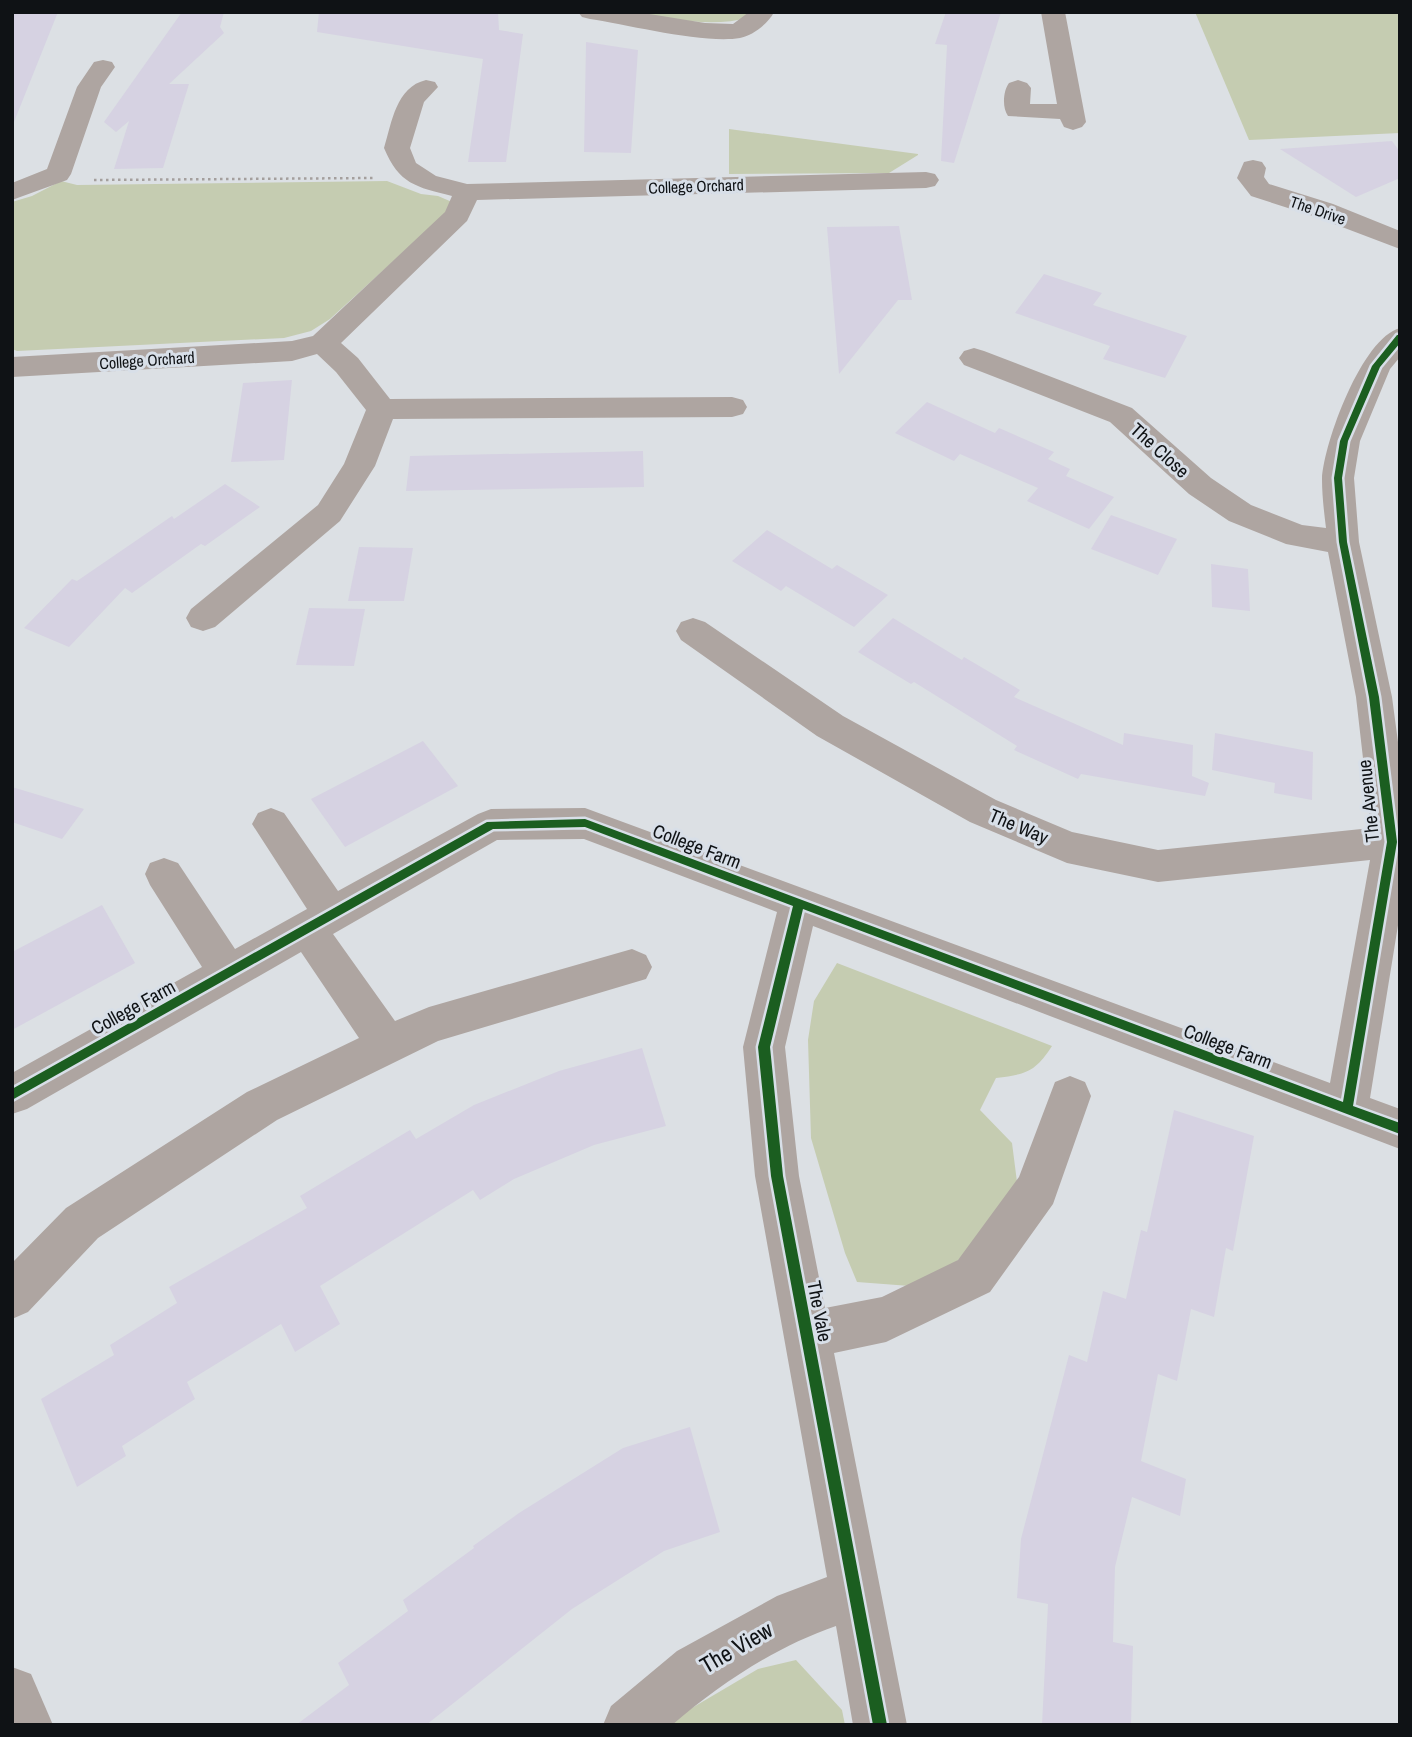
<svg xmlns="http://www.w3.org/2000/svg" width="1412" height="1737" font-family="'Archivo Narrow',sans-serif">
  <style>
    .green { fill: #c5ccb1 }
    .building { fill: #d6d2e2 }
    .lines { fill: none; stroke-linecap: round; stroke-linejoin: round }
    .path { stroke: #a49f9d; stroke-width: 2.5; stroke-dasharray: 2.5 3.5; stroke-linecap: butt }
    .minor { fill: #aea5a1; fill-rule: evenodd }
    .cycleway-casing { stroke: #d8dfe8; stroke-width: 5 }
    .cycleway { fill: #1b5e20; fill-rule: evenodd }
    .labels { text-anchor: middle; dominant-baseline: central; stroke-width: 6; stroke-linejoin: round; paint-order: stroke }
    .far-street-label { font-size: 16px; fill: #0f1215; stroke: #d8dfe8 }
    .street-label { font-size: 19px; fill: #0f1215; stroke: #d8dfe8 }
    .near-street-label { font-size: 23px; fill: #0f1215; stroke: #d8dfe8 }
  </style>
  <rect width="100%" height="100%" fill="#dce0e4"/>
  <g class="green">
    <path d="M 632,12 L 751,12 L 750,17 C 710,29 671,18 632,12 Z"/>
    <polygon points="1195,12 1400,12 1400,133 1249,140"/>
    <polygon points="729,129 918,154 918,155 889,173 729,174"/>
    <polygon points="61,181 77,185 387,181 421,194 438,196 452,202 446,213 330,319 311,331 284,338 17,351 12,349 12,202 32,196"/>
    <path d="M 837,963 L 1052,1046 C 1035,1072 1027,1074 996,1078 L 980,1110 L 1012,1143 L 1017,1182 L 992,1228 L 954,1264 L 910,1286 L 857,1282 L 845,1253 L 811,1138 L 808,1040 L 814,1001 Z"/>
    <polygon points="796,1660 842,1710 845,1725 663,1725 758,1669"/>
  </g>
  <g class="building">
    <polygon points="12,12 58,12 14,122 12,122"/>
    <polygon points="182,12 224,12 220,27 224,33 169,84 189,84 163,168 114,169 129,121 116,132 104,122"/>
    <polygon points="319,12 498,12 499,30 523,34 506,162 468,162 483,59 317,32"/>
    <polygon points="946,12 1001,12 954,163 941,161 947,45 935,44"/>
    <polygon points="586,42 638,50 631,153 584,152"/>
    <polygon points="1392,141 1400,152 1400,178 1356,197 1280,149"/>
    <polygon points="899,226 912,300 898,300 839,374 827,227"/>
    <polygon points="1044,274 1102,293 1093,305 1187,336 1165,378 1103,359 1110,346 1015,313"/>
    <polygon points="292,380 284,460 231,462 243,383"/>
    <polygon points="927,402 995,433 999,428 1054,452 1048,459 1070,469 1066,476 1114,497 1089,529 1027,501 1038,488 960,454 954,461 895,433"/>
    <polygon points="643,451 644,487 406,491 410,456"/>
    <polygon points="225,484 260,507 205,546 201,544 132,593 125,588 69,647 24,628 72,579 77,581 172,516 174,519"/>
    <polygon points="1111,515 1177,539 1158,575 1091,549"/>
    <polygon points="767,530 832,569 837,565 888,595 854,627 786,586 781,591 732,561"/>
    <polygon points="359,547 413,548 404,601 348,601"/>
    <polygon points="1211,564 1248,569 1250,611 1212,607"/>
    <polygon points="309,608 365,609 354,666 296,665"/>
    <polygon points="893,618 962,660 964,657 1020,690 1014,697 1123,745 1124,733 1193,745 1192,776 1209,783 1205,796 1081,774 1078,779 1014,750 1017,746 914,682 911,684 858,652"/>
    <polygon points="1215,733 1313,752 1312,800 1274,793 1275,783 1212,770"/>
    <polygon points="423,741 458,786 345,847 311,799"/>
    <polygon points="12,787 42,796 84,809 62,839 12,822"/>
    <polygon points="102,905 135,963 12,1030 12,952"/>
    <polygon points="642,1048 666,1126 594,1145 514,1179 480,1200 473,1190 320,1286 340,1324 295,1352 281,1324 187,1382 195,1399 122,1446 126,1456 77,1487 41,1399 114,1355 110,1345 177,1303 169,1287 307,1208 300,1196 410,1130 416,1139 474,1105 559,1071"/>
    <polygon points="1174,1110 1254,1136 1233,1251 1226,1248 1214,1317 1191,1309 1177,1381 1158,1374 1141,1461 1186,1479 1180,1516 1132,1497 1115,1567 1113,1642 1133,1646 1131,1725 1042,1725 1048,1604 1017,1598 1021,1539 1069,1355 1087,1362 1103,1291 1126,1299 1141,1230 1147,1232"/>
    <polygon points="690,1427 720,1532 664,1551 572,1609 426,1725 296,1725 349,1685 338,1663 408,1611 403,1600 474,1548 473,1546 519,1513 623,1448"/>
  </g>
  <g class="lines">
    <polyline class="path" points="94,180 375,178"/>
    <g class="minor">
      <path d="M 578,12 L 637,12 L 705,23 L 733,24 L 749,12 L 774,12 C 769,23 752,36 740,38 C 704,44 629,25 590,19 L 582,17 Z"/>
      <path d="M 1041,12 L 1065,12 L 1086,122 L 1082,127 L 1073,130 L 1064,127 L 1060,119 L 1008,116 C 1002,108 1003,91 1009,83 L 1018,80 L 1027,83 L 1031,88 L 1030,104 L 1057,104 Z"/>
      <polygon points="103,60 112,62 115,67 101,87 71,174 67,180 12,200 12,183 47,169 77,87 94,62"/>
      <path d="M 426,80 L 435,82 L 438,87 L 424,102 L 410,148 L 416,163 L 436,176 L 467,184 L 926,172 L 935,174 L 939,180 L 935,186 L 926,188 L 477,200 L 467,221 L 341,343 L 358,358 L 390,399 L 732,397 L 743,400 L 747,407 L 743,414 L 732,417 L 393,419 L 375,466 L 340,521 L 215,627 L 203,631 L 191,627 L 186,618 L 191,609 L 318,505 L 344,464 L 366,410 L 336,372 L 317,354 L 292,361 L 12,377 L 12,357 L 292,341 L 313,336 L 445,212 L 452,196 C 416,187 399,184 384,148 C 392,122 396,87 426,80 Z"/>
      <polygon points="1253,160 1262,162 1266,168 1264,177 1269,184 1333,204 1400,231 1400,249 1313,216 1251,196 1237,178 1244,162"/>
      <path d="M 1400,328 L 1400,357 L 1390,369 L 1360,441 L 1354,478 L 1359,542 L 1392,697 L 1400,757 L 1400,913 L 1370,1098 L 1400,1109 L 1400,1149 L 813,926 L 785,1047 L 799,1176 L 825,1308 L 882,1297 L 958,1260 L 1019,1177 L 1055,1082 L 1070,1076 L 1085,1082 L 1091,1096 L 1053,1204 L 990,1292 L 886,1342 L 834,1353 L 907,1725 L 853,1725 L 836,1626 C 775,1647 720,1684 672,1725 L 603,1725 L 611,1706 L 677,1651 L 777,1596 L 827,1577 L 755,1176 L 743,1047 L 777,912 L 584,839 L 497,840 L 333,934 L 395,1021 L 429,1007 L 632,949 L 646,955 L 652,967 L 646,979 L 438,1041 L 277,1120 L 98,1238 L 28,1312 L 12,1319 L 12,1263 L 66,1208 L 247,1092 L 359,1038 L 301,952 L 27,1109 L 12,1114 L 12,1073 L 202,967 L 150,885 L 145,874 L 150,863 L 164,858 L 178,863 L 235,949 L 307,909 L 252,824 L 258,813 L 271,808 L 284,813 L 338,891 L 478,814 L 491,809 L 585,808 L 1330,1083 L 1370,860 L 1158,882 L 1067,863 L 970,822 L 817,736 L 681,640 L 676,631 L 681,622 L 693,618 L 705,622 L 843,716 L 996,800 L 1072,832 L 1158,850 L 1371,828 L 1356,697 L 1328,552 L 1286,544 L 1229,521 L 1189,494 L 1110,422 L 964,365 L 959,358 L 964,351 L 974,348 L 984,351 L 1132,408 L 1211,478 L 1251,505 L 1302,525 L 1326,528 C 1324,512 1322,495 1322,479 C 1324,442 1362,338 1400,328 Z"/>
      <polygon points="12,1667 31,1674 53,1725 12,1725"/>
    </g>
    <defs>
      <polygon id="cycleway" points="1397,335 1400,335 1400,343 1380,367 1348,441 1342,478 1347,542 1379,697 1397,842 1353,1106 1400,1123 1400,1134 803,909 770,1047 783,1176 887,1725 873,1725 771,1176 758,1047 793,906 585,827 493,829 12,1100 12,1089 487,822 585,819 1343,1102 1387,842 1369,697 1339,542 1334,478 1340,441 1372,366"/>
    </defs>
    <use href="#cycleway" class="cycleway-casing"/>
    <use href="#cycleway" class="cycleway"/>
  </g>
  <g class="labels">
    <g class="far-street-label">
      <text transform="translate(696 186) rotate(-2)">College Orchard</text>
      <text transform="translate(1318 210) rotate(19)">The Drive</text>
      <text transform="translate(147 360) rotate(-4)">College Orchard</text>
    </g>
    <g class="street-label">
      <text transform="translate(1160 450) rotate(42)">The Close</text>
      <text transform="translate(1368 801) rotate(-96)">The Avenue</text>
      <text transform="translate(1019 826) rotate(23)">The Way</text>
      <text transform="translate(697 846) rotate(21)">College Farm</text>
      <text transform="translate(133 1007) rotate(-29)">College Farm</text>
      <text transform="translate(1228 1046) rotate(21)">College Farm</text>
      <text transform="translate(820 1311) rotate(79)">The Vale</text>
    </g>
    <g class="near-street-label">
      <text transform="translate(736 1647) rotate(-30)">The View</text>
    </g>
  </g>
  <rect width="1412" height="1737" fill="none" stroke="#0f1215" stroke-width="28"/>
</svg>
